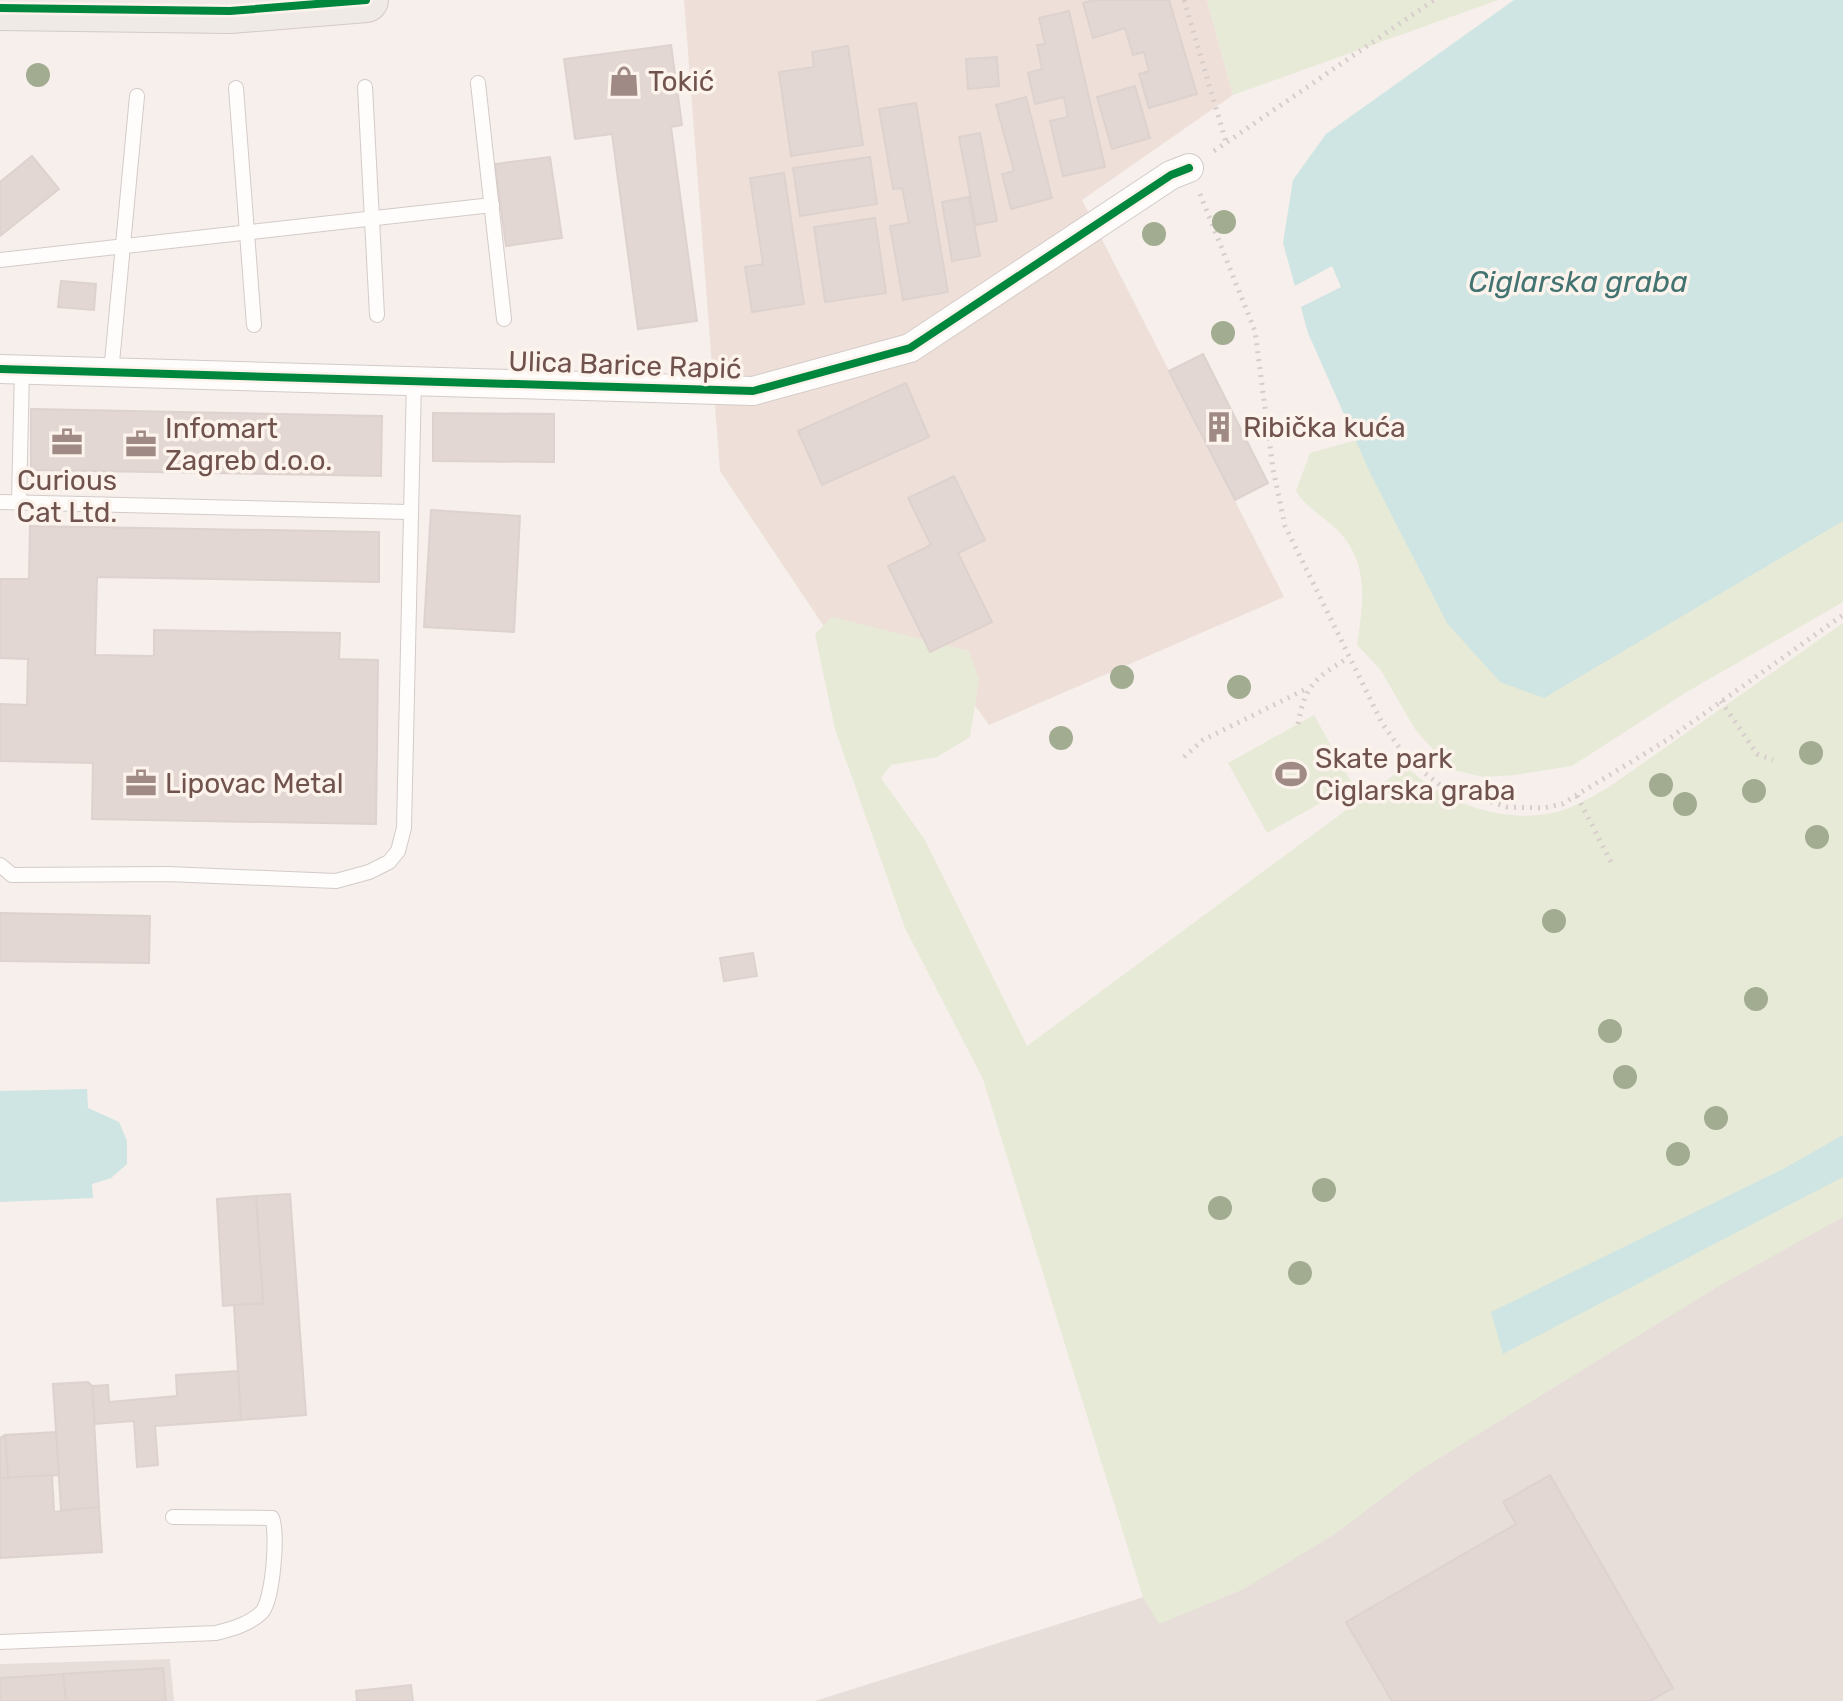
<svg xmlns="http://www.w3.org/2000/svg" width="1843" height="1701" font-family="Rubik,sans-serif">
  <style>
    .residential { fill: #eee0d9 }
    .industrial { fill: #e7deda }
    .green { fill: #e7ead7 }
    .water { fill: #cee5e3 }
    .pier { fill: #f6efeb }
    .building { fill: #e2d7d3; stroke: #ded2ce; stroke-width: 2 }
    .lines { fill: none; stroke-linecap: round; stroke-linejoin: round }
    .lane-casing { stroke: #d4cbc8; stroke-width: 16 }
    .street-casing { stroke: #d4cbc8; stroke-width: 30 }
    .primary-casing { stroke: #d4cac7; stroke-width: 46 }
    .path { stroke: #d7cdcb; stroke-width: 5; stroke-dasharray: 2 6; stroke-linecap: butt }
    .lane { stroke: #fefdfc; stroke-width: 14 }
    .street { stroke: #fefdfc; stroke-width: 28 }
    .primary { stroke: #f0eae6; stroke-width: 44 }
    .cycleway-casing { stroke: #fdf3ed; stroke-width: 13 }
    .cycleway { stroke: #00873e; stroke-width: 8 }
    .tree { fill: #a2ac91 }
    .labels { text-anchor: middle; dominant-baseline: central; stroke-width: 7; stroke-linejoin: round; paint-order: stroke }
    .poi-label { font-size: 28px; fill: #71534e; stroke: #fdf3ed; text-anchor: start }
    .street-label { font-size: 28px; fill: #71534e; stroke: #fdf3ed }
    .water-label { font-size: 30px; font-style: italic; fill: #437472; stroke: #fdf3ed }
  </style>
  <rect width="100%" height="100%" fill="#f6efeb"/>
  <polygon class="residential" points="684,0 1207,0 1233,95 1082,200 1284,597 989,725 935,650 827,631 720,471"/>
  <g class="industrial">
    <polygon points="1843,1208 1843,1701 815,1701 1204,1578"/>
    <polygon points="170,1659 174,1701 0,1701 0,1664"/>
  </g>
  <g class="green">
    <polygon points="1207,0 1498,0 1233,95"/>
    <path d="M 1361,439 L 1843,489 L 1843,602 L 1685,693 L 1572,766 L 1515,775 L 1483,777 L 1450,769 L 1415,729 L 1380,669 L 1357,645 C 1364,600 1370,558 1332,525 C 1318,513 1306,507 1296,491 L 1310,453 Z"/>
    <path d="M 832,617 L 969,651 L 979,680 L 970,737 L 937,757 L 891,765 L 881,778 L 925,840 L 1027,1046 L 1406,766 C 1441,801 1497,822 1547,814 C 1569,811 1590,798 1609,787 L 1843,623 L 1843,1217 L 1719,1286 L 1417,1472 L 1335,1534 L 1244,1589 L 1159,1624 L 1143,1597 L 983,1079 L 905,928 L 835,729 L 815,634 Z"/>
    <polygon points="1314,715 1353,785 1267,833 1228,763"/>
  </g>
  <g class="water">
    <polygon points="1514,0 1843,0 1843,521 1544,698 1500,682 1447,623 1371,475 1308,333 1283,243 1293,180 1326,134"/>
    <polygon points="87,1089 88,1108 119,1122 127,1141 127,1164 111,1178 92,1184 93,1198 0,1202 0,1091"/>
    <polygon points="1843,1135 1843,1177 1503,1354 1491,1312 1785,1168"/>
  </g>
  <polygon class="pier" points="1332,266 1341,287 1297,309 1291,288"/>
  <g class="building">
    <polygon points="1094,0 1169,0 1197,94 1149,108 1139,74 1149,71 1144,52 1133,55 1125,28 1093,38 1083,3"/>
    <polygon points="1069,11 1105,167 1063,176 1050,121 1068,117 1064,97 1035,104 1028,73 1042,69 1037,45 1045,44 1039,18"/>
    <polygon points="671,45 682,125 671,127 697,321 638,329 612,134 575,139 564,59"/>
    <polygon points="848,46 863,145 791,156 779,72 814,67 812,52"/>
    <polygon points="997,57 999,86 968,89 966,59"/>
    <polygon points="1135,86 1150,138 1112,149 1097,97"/>
    <polygon points="1026,97 1052,198 1011,209 1002,174 1014,171 996,105"/>
    <polygon points="916,103 948,292 903,300 890,226 909,223 902,188 893,189 879,109"/>
    <polygon points="980,133 997,221 976,225 959,137"/>
    <polygon points="32,156 59,189 0,236 0,182"/>
    <polygon points="550,157 562,238 506,246 495,164"/>
    <polygon points="870,157 877,204 800,216 793,168"/>
    <polygon points="784,173 804,304 752,312 745,267 763,264 750,178"/>
    <polygon points="969,197 980,256 952,261 942,202"/>
    <polygon points="875,218 886,293 825,302 814,227"/>
    <polygon points="61,281 96,284 94,310 58,307"/>
    <polygon points="1203,354 1268,483 1235,500 1169,371"/>
    <polygon points="906,383 929,437 822,485 798,431"/>
    <polygon points="31,409 382,416 381,476 31,470"/>
    <polygon points="433,413 554,414 554,462 433,461"/>
    <polygon points="954,476 985,540 958,553 992,622 930,652 888,566 931,545 908,498"/>
    <polygon points="431,510 520,516 514,632 424,627"/>
    <polygon points="30,526 379,532 379,582 97,577 95,655 154,656 154,630 340,633 339,659 378,660 376,824 92,819 93,763 0,761 0,704 27,705 28,659 0,658 0,579 29,579"/>
    <polygon points="0,913 150,916 149,963 0,961"/>
    <polygon points="753,953 757,976 724,981 720,958"/>
    <polygon points="290,1194 306,1415 241,1420 234,1305 263,1303 256,1196"/>
    <polygon points="256,1196 263,1303 223,1306 217,1199"/>
    <polygon points="238,1371 241,1420 155,1426 158,1465 137,1467 134,1421 95,1424 92,1386 108,1385 109,1402 177,1396 176,1375"/>
    <polygon points="88,1382 92,1386 99,1507 61,1510 53,1384"/>
    <polygon points="56,1432 59,1475 8,1478 5,1435"/>
    <polygon points="5,1435 8,1478 0,1478 0,1438"/>
    <polygon points="52,1475 54,1512 99,1507 102,1552 0,1558 0,1478"/>
    <polygon points="1550,1475 1673,1688 1650,1701 1392,1701 1346,1622 1516,1524 1503,1502"/>
    <polygon points="163,1668 166,1701 66,1701 63,1674"/>
    <polygon points="63,1674 66,1701 0,1701 0,1678"/>
    <polygon points="411,1685 413,1701 357,1701 356,1691"/>
  </g>
  <g class="lines">
    <defs>
      <g id="lane">
        <polyline points="478,83 504,319"/>
        <polyline points="365,87 377,315"/>
        <polyline points="236,88 254,325"/>
        <polyline points="0,260 492,205"/>
        <polyline points="111,373 137,96"/>
        <polyline points="0,502 408,512"/>
        <polyline points="19,502 22,370"/>
        <polyline points="0,865 12,875 168,874 336,881 369,872 389,862 398,851 404,828 414,380"/>
        <path d="M 0,1642 L 216,1633 C 232,1629 250,1624 262,1612 C 273,1599 278,1534 272,1518 L 173,1517"/>
      </g>
      <polyline id="street" points="0,369 753,391 910,348 1171,175 1189,168"/>
      <polyline id="primary" points="0,8 230,11 366,0"/>
    </defs>
    <use href="#lane" class="lane-casing"/>
    <use href="#street" class="street-casing"/>
    <use href="#primary" class="primary-casing"/>
    <g class="path">
      <polyline points="1184,0 1226,142"/>
      <polyline points="1214,151 1434,0"/>
      <polyline points="1200,194 1255,331 1273,469 1285,526 1382,723 1408,760 1440,785 1507,807 1544,808 1562,804 1667,740 1843,615"/>
      <polyline points="1721,701 1757,754 1773,760"/>
      <path d="M 1298,724 C 1305,685 1315,678 1348,658"/>
      <polyline points="1184,757 1203,740 1308,688"/>
      <polyline points="1577,796 1612,864"/>
    </g>
    <use href="#lane" class="lane"/>
    <use href="#street" class="street"/>
    <use href="#primary" class="primary"/>
    <defs>
      <g id="cycleway">
        <polyline points="0,8 230,11 366,0"/>
        <polyline points="0,369 753,391 910,348 1171,175 1189,168"/>
      </g>
    </defs>
    <use href="#cycleway" class="cycleway-casing"/>
    <use href="#cycleway" class="cycleway"/>
  </g>
  <g class="tree">
    <circle cx="38" cy="75" r="12"/>
    <circle cx="1224" cy="222" r="12"/>
    <circle cx="1154" cy="234" r="12"/>
    <circle cx="1223" cy="333" r="12"/>
    <circle cx="1122" cy="677" r="12"/>
    <circle cx="1239" cy="687" r="12"/>
    <circle cx="1061" cy="738" r="12"/>
    <circle cx="1811" cy="753" r="12"/>
    <circle cx="1661" cy="785" r="12"/>
    <circle cx="1754" cy="791" r="12"/>
    <circle cx="1685" cy="804" r="12"/>
    <circle cx="1817" cy="837" r="12"/>
    <circle cx="1554" cy="921" r="12"/>
    <circle cx="1756" cy="999" r="12"/>
    <circle cx="1610" cy="1031" r="12"/>
    <circle cx="1625" cy="1077" r="12"/>
    <circle cx="1716" cy="1118" r="12"/>
    <circle cx="1678" cy="1154" r="12"/>
    <circle cx="1324" cy="1190" r="12"/>
    <circle cx="1220" cy="1208" r="12"/>
    <circle cx="1300" cy="1273" r="12"/>
  </g>
  <defs>
    <symbol id="shop-bare" viewBox="-9 -9 18 18"><path d="M-5-2.5h2.3a2.7 3.5 0 0 1 5.4 0H5L5.5 6h-11ZM-1.5-2.5h3a1.5 2.3 0 0 0-3 0Z" fill="#a08a85" stroke="#fdf3ed" stroke-width="2.5" paint-order="stroke"/></symbol>
    <symbol id="building-bare" viewBox="-9 -9 18 18"><path d="M-4-6H4V6H1V3H-1V6H-4ZM-2.5-4.3h1.7v1.8h-1.7ZM.8-4.3h1.7v1.8H.8ZM-2.5-1h1.7V.8h-1.7ZM.8-1h1.7V.8H.8Z" fill="#a08a85" stroke="#fdf3ed" stroke-width="2.5" paint-order="stroke"/></symbol>
    <symbol id="office-bare" viewBox="-9 -9 18 18"><path d="M-6-3h4V-5.5h4V-3h4V5H-6ZM-1-4.5V-3h2v-1.5ZM-6 0V1H6V0Z" fill="#a08a85" stroke="#fdf3ed" stroke-width="2.5" paint-order="stroke"/></symbol>
    <symbol id="stadium-bare" viewBox="-9 -9 18 18"><path d="M0-5a6.5 5 0 1 0 0 10a6.5 5 0 1 0 0-10ZM-3.5-1.8h7v3.6h-7Z" fill="#a08a85" stroke="#fdf3ed" stroke-width="2.5" paint-order="stroke"/></symbol>
  </defs>
  <g fill-rule="evenodd">
    <use href="#shop-bare" x="602" y="59" width="44" height="44"/>
    <use href="#building-bare" x="1197" y="405" width="44" height="44"/>
    <use href="#office-bare" x="45" y="420" width="44" height="44"/>
    <use href="#office-bare" x="119" y="422" width="44" height="44"/>
    <use href="#stadium-bare" x="1269" y="752" width="44" height="44"/>
    <use href="#office-bare" x="119" y="761" width="44" height="44"/>
  </g>
  <g class="labels">
    <g class="poi-label">
      <text x="648" y="81">Tokić</text>
      <text x="1243" y="427">Ribička kuća</text>
      <text x="165" y="428">Infomart<tspan x="165" dy="32">Zagreb d.o.o.</tspan></text>
      <text x="67" y="480" text-anchor="middle">Curious<tspan x="67" dy="32">Cat Ltd.</tspan></text>
      <text x="1315" y="758">Skate park<tspan x="1315" dy="32">Ciglarska graba</tspan></text>
      <text x="165" y="783">Lipovac Metal</text>
    </g>
    <g class="street-label">
      <text transform="translate(625 365) rotate(2)">Ulica Barice Rapić</text>
    </g>
    <g class="water-label">
      <text x="1578" y="282">Ciglarska graba</text>
    </g>
  </g>
</svg>
